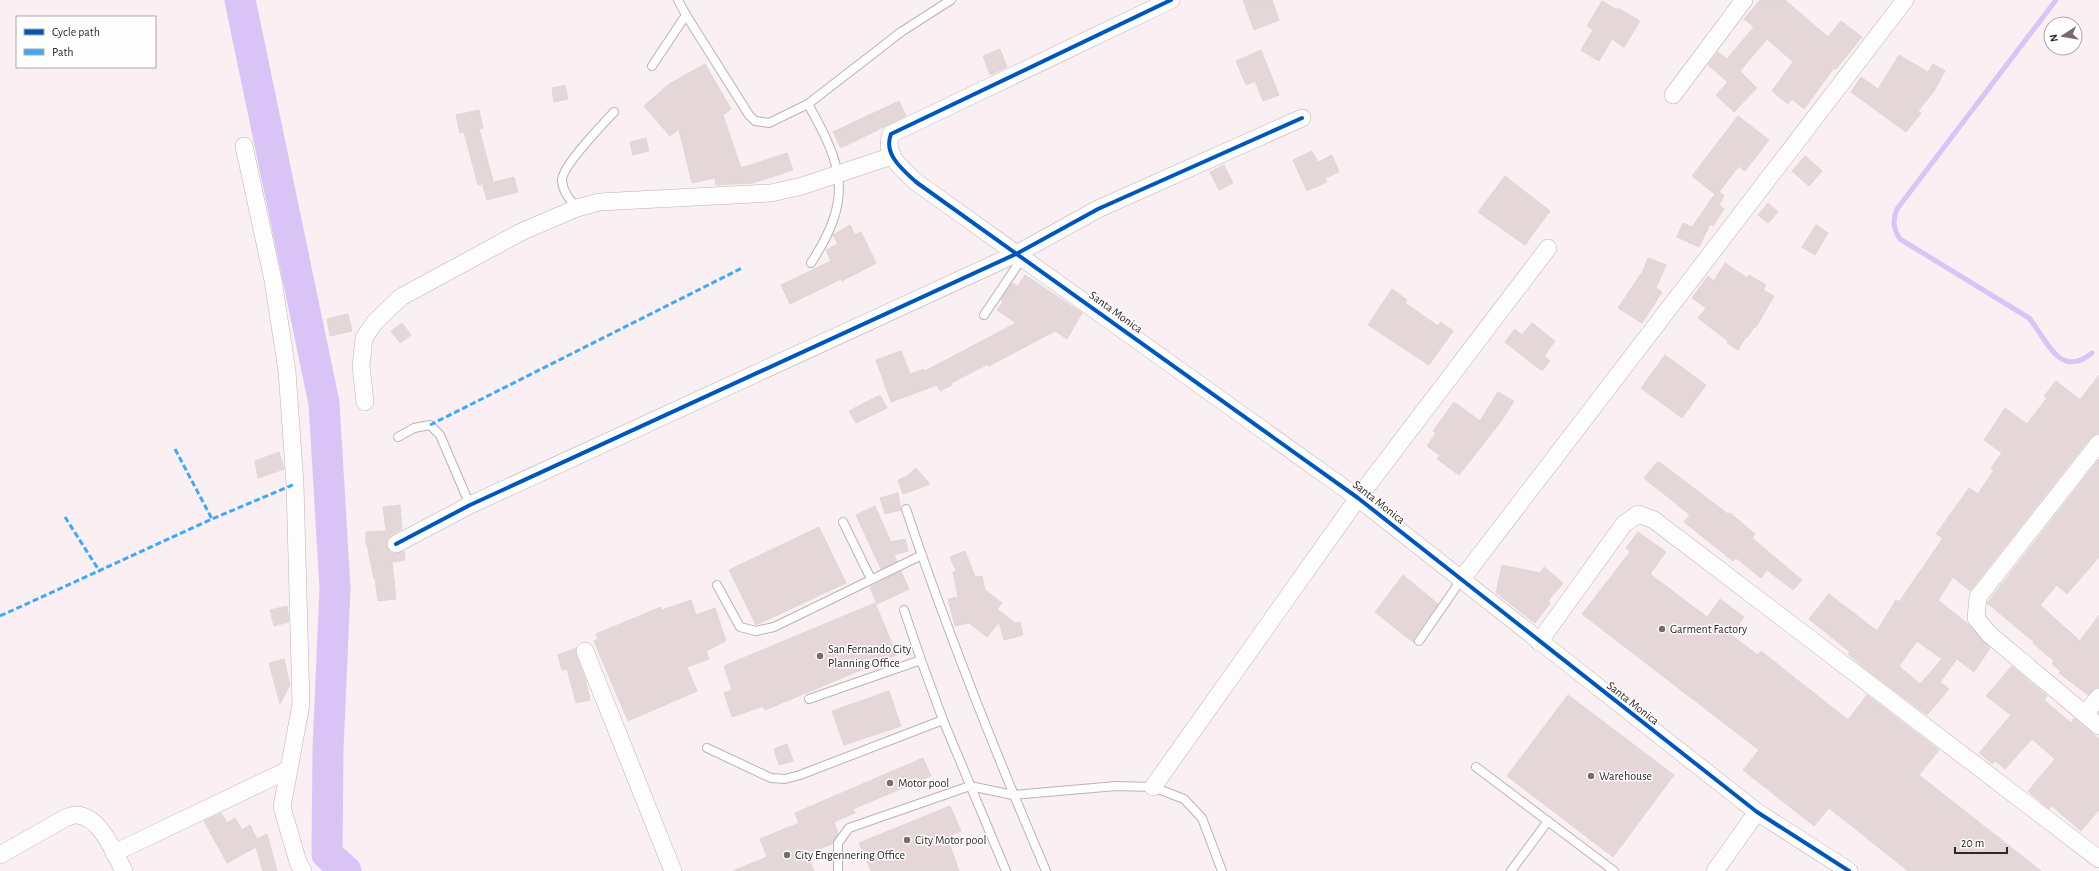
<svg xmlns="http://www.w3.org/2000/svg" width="2099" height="871" font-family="'Alegreya Sans',sans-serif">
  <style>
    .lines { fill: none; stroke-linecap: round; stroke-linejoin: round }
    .stream { stroke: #dac4f6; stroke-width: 5 }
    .river { stroke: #dac4f6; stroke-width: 31 }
    .building { fill: #e5d7d8; stroke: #e1d6d6; fill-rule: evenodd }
    .lane-casing { stroke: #bcb2b6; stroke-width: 10 }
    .street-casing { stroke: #bcb2b6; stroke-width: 18 }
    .lane { stroke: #fefdfd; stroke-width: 8 }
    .street { stroke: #fefdfd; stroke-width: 17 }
    .quiet { stroke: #3fa9f5; stroke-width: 3; stroke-dasharray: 6 3; stroke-linecap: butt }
    .cycleway-casing { stroke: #fefefe; stroke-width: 6 }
    .cycleway { stroke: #0057b8; stroke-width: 4 }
    .poi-dot { fill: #776c6f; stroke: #fefefe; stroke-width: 1.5 }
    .labels { text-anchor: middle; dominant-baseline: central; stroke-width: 3; stroke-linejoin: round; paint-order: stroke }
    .street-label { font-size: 12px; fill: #312529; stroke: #fefefe }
    .poi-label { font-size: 12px; fill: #312529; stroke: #fefefe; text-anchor: start }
  </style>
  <rect width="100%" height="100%" fill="#faeff2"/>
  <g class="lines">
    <path class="stream" d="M 2056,0 L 1897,209 C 1892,220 1893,229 1900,239 L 2029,318 C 2047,339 2059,380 2092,353"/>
    <polyline class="river" points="240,0 324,403 335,588 328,749 327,854 346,871"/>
  </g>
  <g class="building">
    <polygon points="1243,0 1272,0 1279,20 1254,30"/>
    <polygon points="1760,0 1785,0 1828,37 1841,21 1862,37 1836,69 1834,68 1804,109 1792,99 1788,104 1772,91 1793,62 1767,39 1740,71 1757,88 1734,112 1716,95 1728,82 1708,65 1718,52 1727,59 1754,27 1744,19"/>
    <polygon points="1602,1 1617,10 1618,8 1640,21 1624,47 1612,39 1599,61 1581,50 1593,30 1587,26"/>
    <polygon points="1000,49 1007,67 990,75 983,56"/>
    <polygon points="1261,50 1279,95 1263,101 1255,81 1246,85 1236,61"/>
    <polygon points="1899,55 1928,72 1933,64 1945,71 1934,91 1918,111 1921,113 1906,132 1851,92 1861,77 1878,89"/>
    <polygon points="705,64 731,109 723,115 741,168 787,153 793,170 753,183 716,185 715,178 692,183 679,129 670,136 644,106 669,84"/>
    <polygon points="565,85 568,99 554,102 552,88"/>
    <polygon points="899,101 906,116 841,148 833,132"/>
    <polygon points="479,110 483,128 479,129 493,181 478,185 464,132 460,133 456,115"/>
    <polygon points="1738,116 1769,140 1745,171 1739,166 1719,192 1724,195 1719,205 1724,209 1713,226 1710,224 1699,247 1677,237 1683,223 1692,227 1715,194 1692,176"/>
    <polygon points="646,138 649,151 633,155 630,142"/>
    <polygon points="1312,151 1318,162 1332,155 1339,172 1325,178 1327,182 1307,191 1293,160"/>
    <polygon points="1805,156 1822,171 1809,186 1792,171"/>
    <polygon points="1224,165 1233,183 1219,190 1210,172"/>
    <polygon points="1505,176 1550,211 1525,245 1478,212"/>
    <polygon points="514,177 518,192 487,200 483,185"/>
    <polygon points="1768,203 1778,212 1768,223 1758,215"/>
    <polygon points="850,225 855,235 861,232 876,263 842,281 841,279 790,304 781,285 831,261 826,250 838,244 833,235"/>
    <polygon points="1816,225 1828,233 1815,255 1802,247"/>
    <polygon points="1648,258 1666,265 1656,288 1662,292 1642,323 1618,308 1643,271"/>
    <polygon points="1725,263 1747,278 1749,275 1766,285 1763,290 1774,296 1756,327 1754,327 1747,338 1746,337 1738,350 1727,343 1728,341 1698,318 1706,308 1692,298 1708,276 1714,281"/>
    <polygon points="1025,275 1082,313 1067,339 1055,331 989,366 988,364 951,383 952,385 940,391 937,385 891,402 876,360 901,351 910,374 924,369 925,371 1016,323 997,310 1003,302 1001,300 1012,283 1018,286"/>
    <polygon points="1392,289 1407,300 1405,303 1438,326 1441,322 1453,331 1429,365 1368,325"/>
    <polygon points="348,314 352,331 330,336 327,319"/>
    <polygon points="402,323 411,335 400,343 391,331"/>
    <polygon points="1532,323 1555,341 1544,356 1550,361 1542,371 1505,342 1515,329 1522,335"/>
    <polygon points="1665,355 1706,385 1682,418 1641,388"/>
    <path d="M 2099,375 L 2099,433 L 2091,437 L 1970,591 L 1953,577 L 1938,600 L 1969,625 L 1990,648 L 1974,672 L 1957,659 L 1940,682 L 1949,689 L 1927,715 L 1867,670 L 1848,654 L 1850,652 L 1809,619 L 1829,594 L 1877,631 L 1896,600 L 1899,602 L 1943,538 L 1936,534 L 1969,488 L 1978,494 L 1994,470 L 1991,468 L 2002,453 L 1984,440 L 2005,408 L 2027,424 L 2047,398 L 2044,396 L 2056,381 L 2080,400 ZM 1917,641 L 1942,659 L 1920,684 L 1899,666 Z"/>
    <polygon points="1498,392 1514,401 1502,420 1459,475 1437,459 1440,455 1427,446 1436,433 1433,431 1454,402 1480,421"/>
    <polygon points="880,395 887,408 856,423 849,411"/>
    <polygon points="279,452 284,469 258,478 255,461"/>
    <polygon points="2099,459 2099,557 2067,594 2057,585 2040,605 2080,641 2099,615 2099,687 2095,688 2088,695 2059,673 2061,671 2052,664 2054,661 2033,643 2034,642 1987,603"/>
    <polygon points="1658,461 1728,514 1730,513 1755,534 1752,538 1802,580 1793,590 1767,570 1761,578 1736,558 1733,561 1684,522 1690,515 1644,478"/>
    <polygon points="916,468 930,484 903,494 898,480 907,476"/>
    <polygon points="898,493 901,510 885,514 880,498"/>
    <polygon points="400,505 402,529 391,535 386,544 391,553 396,554 404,551 405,560 392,562 396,599 378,601 375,578 374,578 367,545 366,545 366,532 386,531 383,507"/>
    <polygon points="875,506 891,542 905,539 908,551 894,555 897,561 881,569 856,515"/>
    <polygon points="819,527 846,583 756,625 729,570"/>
    <polygon points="1638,532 1666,552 1650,574 1707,617 1720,599 1744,617 1731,635 1758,655 1761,651 1848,720 1867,695 1939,750 1919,775 2041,871 1908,871 1829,808 1814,826 1743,770 1759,750 1582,614 1630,552 1626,548"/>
    <polygon points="965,551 975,577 982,576 985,590 1002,603 997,609 1015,623 1020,622 1023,635 1004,640 999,622 987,637 969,623 955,626 948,599 958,597 953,572 956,571 950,557"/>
    <polygon points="1502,565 1540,573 1544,567 1563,583 1548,601 1550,603 1535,623 1496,593"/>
    <polygon points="901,571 909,589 877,604 870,587"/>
    <polygon points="1403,575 1438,604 1414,638 1414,643 1375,612"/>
    <polygon points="691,600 696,615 715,608 726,641 706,651 709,659 687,667 697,691 628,721 594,641 598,639 596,634 661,607 662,610"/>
    <polygon points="875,603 897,655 765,710 763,706 732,717 724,693 732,690 724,666"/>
    <polygon points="287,606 289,622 274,626 270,610"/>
    <polygon points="576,648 576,655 585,678 590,700 576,703 567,669 562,670 558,655"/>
    <polygon points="284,659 290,685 280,704 269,663"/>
    <polygon points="2012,666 2047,696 2044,700 2071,723 2074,718 2099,739 2099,810 2081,831 2052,806 2049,809 2028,791 2055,759 2032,739 2005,769 1995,761 1992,764 1979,753 2011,715 1986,696"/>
    <polygon points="889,691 901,726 844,745 832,711"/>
    <polygon points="1568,695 1674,775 1613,857 1507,776"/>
    <polygon points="787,744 793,761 779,765 774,749"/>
    <polygon points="923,758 931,776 853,809 855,813 834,822 838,833 832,844 807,854 814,871 733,871 767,857 760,839 799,823 795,813"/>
    <polygon points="950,806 961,831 947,837 959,871 871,871 859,843"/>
    <polygon points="221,813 227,823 235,818 242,830 250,825 257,839 267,834 277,871 263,871 256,847 227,863 204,821"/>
  </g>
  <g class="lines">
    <defs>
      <g id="lane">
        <polyline points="686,15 749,115 755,121 769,123 808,104 901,32 951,0"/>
        <polyline points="652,66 686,15 678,0"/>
        <path d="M 808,104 C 844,168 853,198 811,263"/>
        <path d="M 577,208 C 570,200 563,192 562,181 C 561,167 603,124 614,112"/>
        <polyline points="984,315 1023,257"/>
        <polyline points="398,437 414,428 430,425 440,435 470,505"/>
        <path d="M 906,509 C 947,631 995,752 1046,871"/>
        <polyline points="843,522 871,579"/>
        <polyline points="717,585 740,627 756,631 774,627 922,555"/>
        <polyline points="904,610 921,660"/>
        <polyline points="1419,641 1461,580"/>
        <polyline points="809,699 921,660 943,720 1006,871"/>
        <polyline points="707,748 771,778 785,779 800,775 943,720"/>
        <polyline points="1476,767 1614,871"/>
        <polyline points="838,871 838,843 849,828 970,786 1013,795 1116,786 1153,787 1184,799 1202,818 1222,871"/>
        <polyline points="1511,871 1548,821"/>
      </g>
      <g id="street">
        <path d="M 1171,0 L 891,134 C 883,154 902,169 916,182 L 1358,498 L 1757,812 L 1849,871"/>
        <polyline points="1673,95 1744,0"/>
        <polyline points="244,146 273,280 287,371 295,484 301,704 282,807 298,862 303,871"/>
        <polyline points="365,402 361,366 364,338 375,322 401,297 521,232 577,208 599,202 771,193 802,186 892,156"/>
        <polyline points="2099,443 1978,597 1976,618 1989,634 2099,726"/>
        <polyline points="396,544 470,505 1018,253 1098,209 1302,118"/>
        <polyline points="1461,580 1905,0"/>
        <polyline points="1539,642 1624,524 1638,514 1654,520 2099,859"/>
        <polyline points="585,651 673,871"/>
        <polyline points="2085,714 2099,697"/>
        <polyline points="1153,787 1358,498 1548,248"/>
        <polyline points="114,853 288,770"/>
        <path d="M 0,855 L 65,818 C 69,817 74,814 77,815 C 101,817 114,853 124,871"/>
        <polyline points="1715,871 1757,812"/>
      </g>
    </defs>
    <use href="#lane" class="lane-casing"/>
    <use href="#street" class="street-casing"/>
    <use href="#lane" class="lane"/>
    <use href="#street" class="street"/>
    <g class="quiet">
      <polyline points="430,425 742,268"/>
      <polyline points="175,449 212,519"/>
      <polyline points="65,517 100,572"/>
      <polyline points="0,616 212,519 295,484"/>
    </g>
    <defs>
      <g id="cycleway">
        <path d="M 1171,0 L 891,134 C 883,154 902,169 916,182 L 1358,498 L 1757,812 L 1849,871"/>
        <polyline points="396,544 470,505 1018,253 1098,209 1302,118"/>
      </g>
    </defs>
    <use href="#cycleway" class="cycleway-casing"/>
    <use href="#cycleway" class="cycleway"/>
  </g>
  <g class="poi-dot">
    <circle cx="1662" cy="629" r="4"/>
    <circle cx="820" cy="656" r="4"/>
    <circle cx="1591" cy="776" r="4"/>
    <circle cx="890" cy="783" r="4"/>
    <circle cx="907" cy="840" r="4"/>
    <circle cx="787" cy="855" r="4"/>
  </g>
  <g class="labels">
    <g class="street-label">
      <text transform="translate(1116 312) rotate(36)">Santa Monica</text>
      <text transform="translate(1379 502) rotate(38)">Santa Monica</text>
      <text transform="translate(1633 703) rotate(38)">Santa Monica</text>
    </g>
    <g class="poi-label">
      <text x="1670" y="629">Garment Factory</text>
      <text x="828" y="649">San Fernando City<tspan x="828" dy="14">Planning Office</tspan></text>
      <text x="1599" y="776">Warehouse</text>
      <text x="898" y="783">Motor pool</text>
      <text x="915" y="840">City Motor pool</text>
      <text x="795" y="855">City Engennering Office</text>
    </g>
  </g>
  <rect x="16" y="16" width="140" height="52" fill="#fefefe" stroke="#aca7a9"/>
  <rect x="24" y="29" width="20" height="6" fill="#0057b8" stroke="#aca7a9"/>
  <text x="52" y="36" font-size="12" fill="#312529">Cycle path</text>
  <rect x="24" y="49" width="20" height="6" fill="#3fa9f5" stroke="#aca7a9"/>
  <text x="52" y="56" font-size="12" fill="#312529">Path</text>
  <g transform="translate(2063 36) rotate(258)"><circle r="19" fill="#fefefe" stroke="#aca7a9"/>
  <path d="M0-3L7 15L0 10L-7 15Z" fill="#776c6f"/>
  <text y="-6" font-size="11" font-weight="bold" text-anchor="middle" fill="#312529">N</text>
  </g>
  <path d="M1955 847v6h52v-6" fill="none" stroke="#312529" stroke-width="2"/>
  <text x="1961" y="847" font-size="12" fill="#312529" stroke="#fefefe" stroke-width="3" paint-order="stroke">20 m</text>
</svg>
